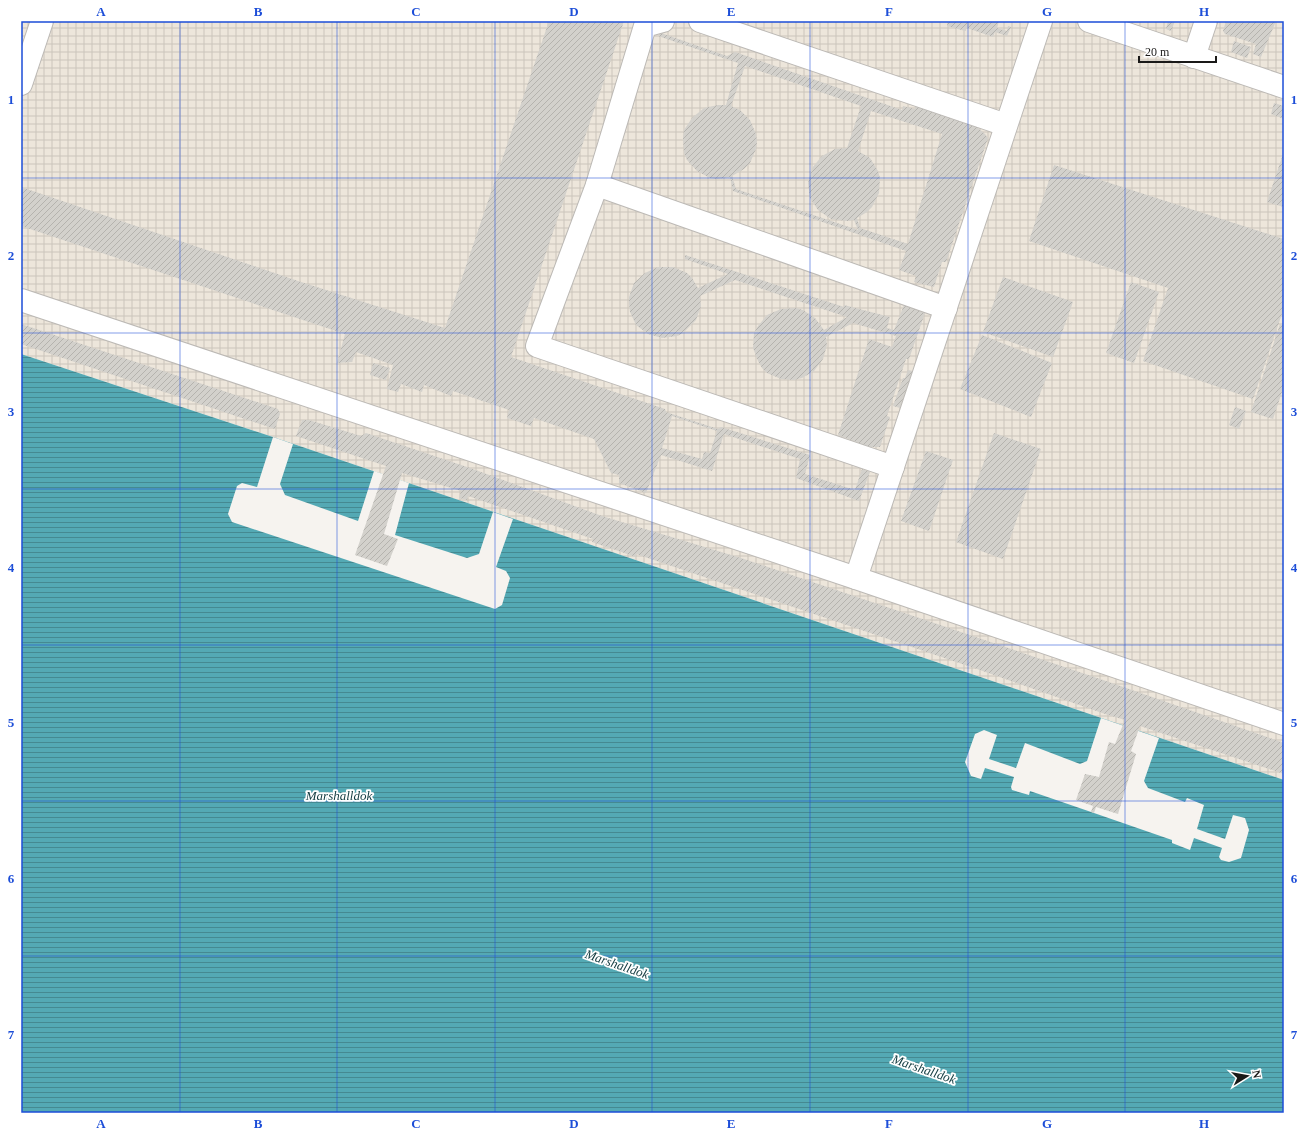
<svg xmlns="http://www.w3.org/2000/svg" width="1305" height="1134" font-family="Georgia,serif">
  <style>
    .industrial { fill: url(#industrial-grid) }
    .water { fill: url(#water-rules) }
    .pier { fill: #f6f3ef }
    .building { fill: url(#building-hatch); fill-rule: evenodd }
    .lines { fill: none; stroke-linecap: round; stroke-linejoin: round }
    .minor-casing { stroke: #bcb9b5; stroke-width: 24 }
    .minor { stroke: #fff; stroke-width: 22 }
    .grid { fill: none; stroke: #1d4ed8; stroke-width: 1; stroke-opacity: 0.55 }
    .labels { text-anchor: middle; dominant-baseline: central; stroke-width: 3.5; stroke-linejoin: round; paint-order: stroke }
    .water-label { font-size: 13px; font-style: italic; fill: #133c41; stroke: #fff }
    .neatline { fill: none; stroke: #1d4ed8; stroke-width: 1.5 }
    .grid-label { font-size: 13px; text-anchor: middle; font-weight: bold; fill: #1d4ed8 }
  </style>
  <defs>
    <pattern id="industrial-grid" width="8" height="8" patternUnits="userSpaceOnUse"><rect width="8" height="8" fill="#ede6db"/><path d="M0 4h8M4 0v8" fill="none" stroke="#cbc5bb"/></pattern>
    <pattern id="water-rules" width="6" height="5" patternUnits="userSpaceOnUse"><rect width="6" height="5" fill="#54a9b4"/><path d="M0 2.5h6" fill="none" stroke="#458991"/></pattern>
    <pattern id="building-hatch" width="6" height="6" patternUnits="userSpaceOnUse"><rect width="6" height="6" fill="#d3d1cc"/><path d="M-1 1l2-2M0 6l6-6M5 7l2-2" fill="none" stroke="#b5b3ae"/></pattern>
  </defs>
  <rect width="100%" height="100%" fill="#f6f3ef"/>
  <polygon class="industrial" points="21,21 1284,21 1284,780 273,437 21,354"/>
  <polygon class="water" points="21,354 273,437 1284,780 1284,1113 21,1113"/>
  <g class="pier">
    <polygon points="273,437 293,444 280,484 285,495 358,521 374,471 409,483 395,535 467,558 479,554 493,512 513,519 496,567 506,571 510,578 502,605 495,609 232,522 228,514 237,486 242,483 257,487"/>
    <polygon points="1101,718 1159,738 1144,781 1148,788 1185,802 1187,798 1204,805 1197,829 1225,839 1233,815 1245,818 1249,830 1241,858 1229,862 1221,860 1219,857 1222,848 1194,838 1190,850 1172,843 1172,840 1094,813 1030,791 1029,795 1012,790 1011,787 1014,777 985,768 981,779 971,776 965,762 975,734 984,730 997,735 989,759 1016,768 1025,743 1080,764 1087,761"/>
  </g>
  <g class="building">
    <path d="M 549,21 L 624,21 L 511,357 L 665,409 L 666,412 L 718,429 L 721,427 L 810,455 L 805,474 L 855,490 L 862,469 L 870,472 L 859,501 L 796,478 L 800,459 L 724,434 L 712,471 L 661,455 L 646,493 L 619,483 L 619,475 L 611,473 L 594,439 L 534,418 L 531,426 L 507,418 L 509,410 L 453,391 L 451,396 L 424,385 L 422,392 L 401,384 L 398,392 L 387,389 L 393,365 L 356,352 L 352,362 L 337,363 L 345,334 L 21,226 L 21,187 L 298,281 L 445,328 ZM 672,416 L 717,431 L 710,453 L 704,452 L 702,459 L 662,448 Z"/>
    <polygon points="948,21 999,21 997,28 1007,31 1008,26 1011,27 1007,36 995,32 993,37 967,28 965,31 947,26"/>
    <polygon points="1168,21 1175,21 1171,31 1166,29"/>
    <polygon points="1226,21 1276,21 1261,57 1253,54 1256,44 1225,34 1223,31"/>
    <path d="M 661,33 L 727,56 L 735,52 L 902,110 L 903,106 L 915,109 L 916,103 L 977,127 L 985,134 L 988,138 L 946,262 L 942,262 L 934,287 L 914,282 L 916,276 L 899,270 L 906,251 L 733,191 L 730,177 L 717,179 L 710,178 L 697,171 L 687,160 L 684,153 L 683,138 L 684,130 L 692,118 L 704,108 L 718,105 L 726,105 L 738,63 L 658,36 ZM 745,66 L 861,106 L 847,148 L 835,149 L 822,156 L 812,168 L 808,183 L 810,198 L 818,210 L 831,219 L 847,221 L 854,220 L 858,230 L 736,189 L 732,176 L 744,169 L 750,163 L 756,149 L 757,142 L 756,134 L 750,120 L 740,110 L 731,106 ZM 871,111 L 942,134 L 908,244 L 860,228 L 857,218 L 867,212 L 872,207 L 879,193 L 880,178 L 878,171 L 870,158 L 858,151 Z"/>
    <polygon points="1234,41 1251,47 1247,58 1231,52"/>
    <polygon points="1274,103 1284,106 1284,119 1271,114"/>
    <polygon points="1282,157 1284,157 1284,207 1267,202"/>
    <polygon points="1054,165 1284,239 1284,308 1253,399 1143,361 1168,288 1029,241"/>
    <polygon points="685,255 844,307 844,305 890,317 887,328 894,330 904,305 925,313 909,359 906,359 887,416 890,417 880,447 869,447 838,435 869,339 892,347 896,336 853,323 826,337 827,345 823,359 814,371 802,378 794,380 781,379 767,373 762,368 758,361 753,348 754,333 758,326 767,315 781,309 796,308 803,310 815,318 824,330 847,317 735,280 700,296 701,306 696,320 683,333 677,336 662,338 648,334 636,325 630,312 629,304 629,297 634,283 645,273 658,267 673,267 687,273 692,278 698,288 728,274 685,259"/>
    <polygon points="1003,277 1073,302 1053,357 983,332"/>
    <polygon points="1131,282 1159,292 1134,363 1106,353"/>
    <polygon points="21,324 278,409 280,414 275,429 21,344"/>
    <polygon points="1280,324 1284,326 1284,386 1273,419 1251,412"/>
    <polygon points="982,335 1052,363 1031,417 960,389"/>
    <polygon points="373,363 390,368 386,380 370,375"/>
    <polygon points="908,370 913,371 900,408 893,406 903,378 905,378"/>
    <polygon points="1235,407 1246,411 1239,429 1229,425"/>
    <polygon points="302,420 309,420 361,436 366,433 470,468 602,516 741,558 1106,681 1284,743 1284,774 1140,726 1131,751 1136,754 1118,814 1096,807 1094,813 1091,812 1093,806 1076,800 1085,774 1099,777 1109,742 1115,744 1125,720 1102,713 977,669 636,554 636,557 592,542 593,539 468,496 467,500 459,498 461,491 402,473 384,534 398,539 387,566 355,555 386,466 296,436"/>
    <polygon points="994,433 1041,449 1003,559 956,542"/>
    <polygon points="926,451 953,460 929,531 901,521"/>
  </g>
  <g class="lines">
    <defs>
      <g id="minor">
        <polyline points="663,21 645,26 597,185 537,346 893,467"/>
        <polyline points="700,21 1006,125"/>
        <polyline points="1089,21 1284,87"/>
        <polyline points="1194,57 1206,21"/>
        <polyline points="21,84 42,21"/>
        <polyline points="597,185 946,308"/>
        <polyline points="21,300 856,578 1284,724"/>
        <polyline points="856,578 1041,21"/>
      </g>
    </defs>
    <use href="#minor" class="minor-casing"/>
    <use href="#minor" class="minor"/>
  </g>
  <path class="grid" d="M 180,21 L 180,1113M 337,21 L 337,1113M 495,21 L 495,1113M 652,21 L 652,1113M 810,21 L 810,1113M 968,21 L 968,1113M 1125,21 L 1125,1113M 21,178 L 1284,178M 21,333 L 1284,333M 21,489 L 1284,489M 21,645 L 1284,645M 21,801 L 1284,801M 21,956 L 1284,956"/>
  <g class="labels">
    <g class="water-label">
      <text x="339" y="795">Marshalldok</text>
      <text transform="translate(617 964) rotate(19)">Marshalldok</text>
      <text transform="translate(924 1069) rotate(19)">Marshalldok</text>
    </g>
  </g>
  <rect width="1305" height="1134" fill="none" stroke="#ffffff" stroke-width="44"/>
  <g transform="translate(1247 1076) rotate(79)" stroke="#ffffff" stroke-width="3" paint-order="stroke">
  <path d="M0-3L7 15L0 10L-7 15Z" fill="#1a1918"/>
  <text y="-6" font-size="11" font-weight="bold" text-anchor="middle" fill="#1a1918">N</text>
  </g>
  <path d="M1139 56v6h77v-6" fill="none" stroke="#1a1918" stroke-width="2"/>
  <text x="1145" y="56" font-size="12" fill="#1a1918" stroke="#ffffff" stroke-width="3" paint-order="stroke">20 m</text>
  <rect x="22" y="22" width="1261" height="1090" class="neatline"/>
  <g class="grid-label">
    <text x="101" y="16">A</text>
    <text x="258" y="16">B</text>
    <text x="416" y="16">C</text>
    <text x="574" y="16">D</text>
    <text x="731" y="16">E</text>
    <text x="889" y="16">F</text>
    <text x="1047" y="16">G</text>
    <text x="1204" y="16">H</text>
    <text x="11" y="104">1</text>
    <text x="1294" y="104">1</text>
    <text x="11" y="260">2</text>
    <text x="1294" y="260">2</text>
    <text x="11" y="416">3</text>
    <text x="1294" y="416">3</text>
    <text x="11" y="572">4</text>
    <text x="1294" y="572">4</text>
    <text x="11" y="727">5</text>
    <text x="1294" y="727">5</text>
    <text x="11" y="883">6</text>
    <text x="1294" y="883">6</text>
    <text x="11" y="1039">7</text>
    <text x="1294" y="1039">7</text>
    <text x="101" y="1128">A</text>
    <text x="258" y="1128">B</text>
    <text x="416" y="1128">C</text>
    <text x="574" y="1128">D</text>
    <text x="731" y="1128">E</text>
    <text x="889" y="1128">F</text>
    <text x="1047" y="1128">G</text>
    <text x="1204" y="1128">H</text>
  </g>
</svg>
